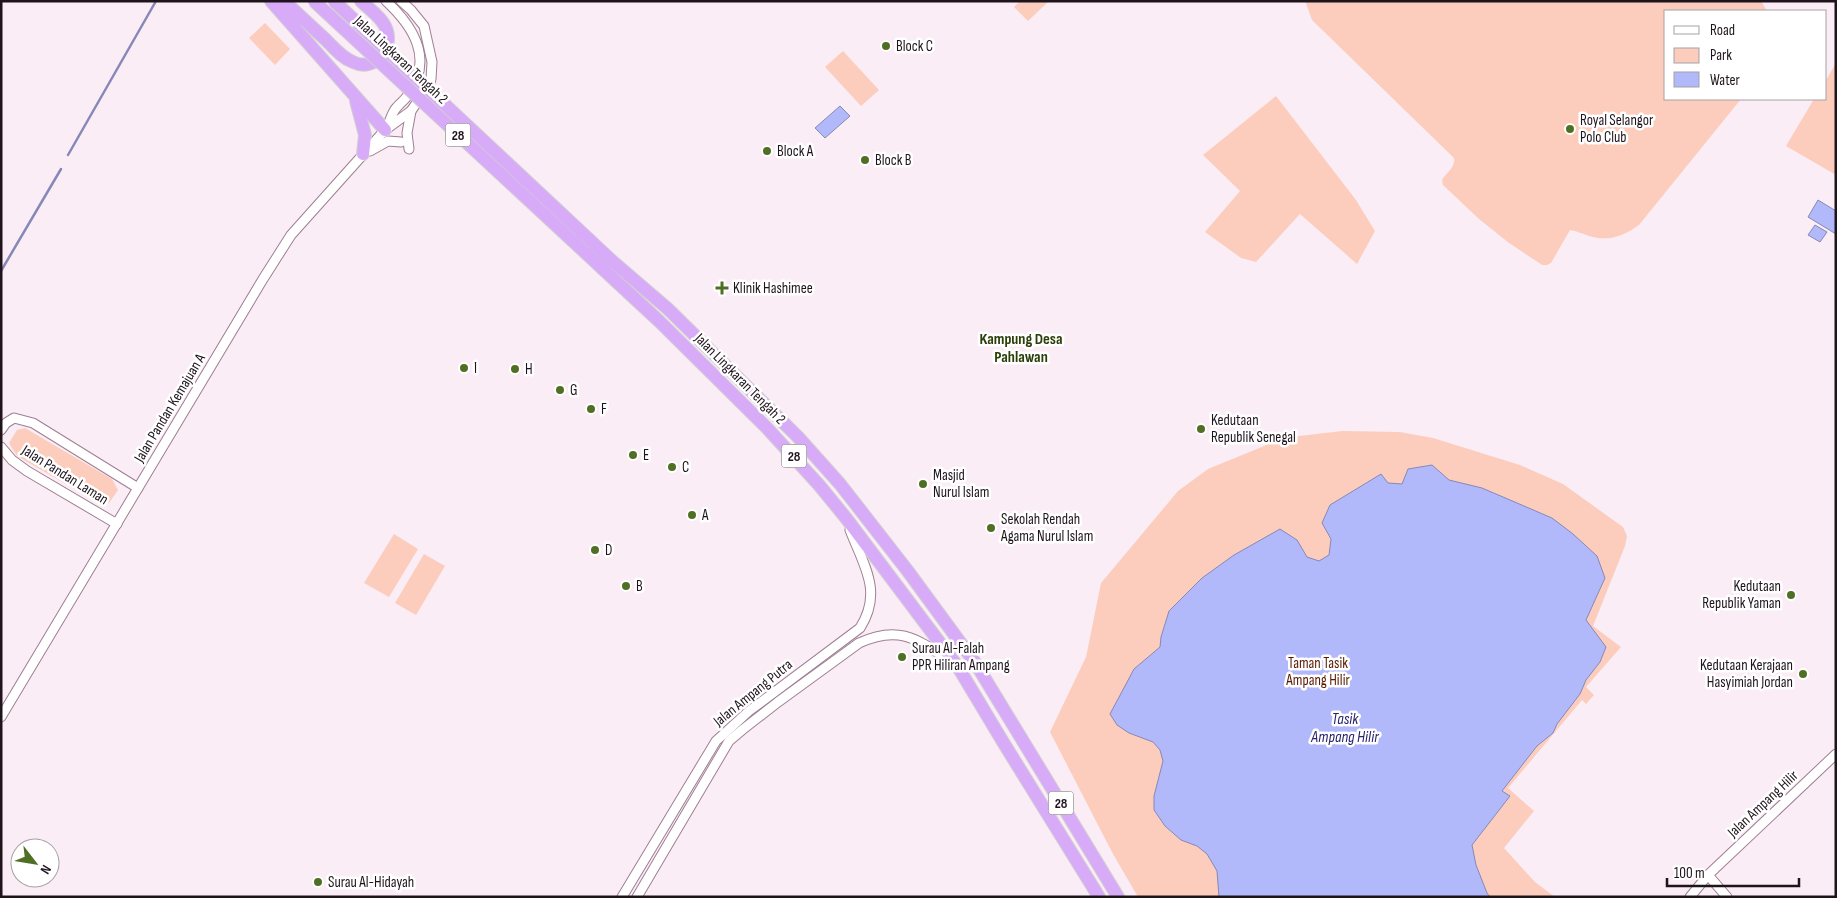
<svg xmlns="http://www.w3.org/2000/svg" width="1837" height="898" font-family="'Sofia Sans Condensed',sans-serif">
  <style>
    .green { fill: #fccdbd }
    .water { fill: #b2b9fa; stroke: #8688b7 }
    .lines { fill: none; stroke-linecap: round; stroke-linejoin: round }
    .stream { stroke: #8688b7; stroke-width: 2.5 }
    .tertiary-casing { stroke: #9e7f93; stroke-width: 11 }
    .trunk-casing { stroke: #d2d0d2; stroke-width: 14 }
    .tertiary { stroke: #fff; stroke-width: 9 }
    .trunk { stroke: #d7abf8; stroke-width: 12 }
    .trunk-bridge-casing { stroke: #d2d0d2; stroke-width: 14; stroke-linecap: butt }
    .trunk-bridge { stroke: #d7abf8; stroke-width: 12 }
    .poi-dot { fill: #4f6f25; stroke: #fff; stroke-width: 2 }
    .labels { text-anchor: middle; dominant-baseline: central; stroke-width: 5; stroke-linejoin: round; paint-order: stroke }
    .shield { fill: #fff; stroke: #625a60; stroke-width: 1 }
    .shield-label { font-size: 14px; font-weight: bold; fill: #1f141c }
    .poi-label { font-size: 15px; fill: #1f141c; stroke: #fff; text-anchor: start }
    .street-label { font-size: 15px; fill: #1f141c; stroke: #fff }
    .park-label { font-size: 15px; fill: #5a1a02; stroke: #fff }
    .neighbourhood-label { font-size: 16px; font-weight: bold; fill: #2a3f0a; stroke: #fff }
    .water-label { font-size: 16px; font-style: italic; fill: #27226b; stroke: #fff }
  </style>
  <rect width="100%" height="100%" fill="#fbedf6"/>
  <g class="green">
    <polygon points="1020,1 1049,1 1028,21 1014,7"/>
    <path d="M 1305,1 L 1761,1 L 1767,11 L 1666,11 L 1666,99 L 1741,99 L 1639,225 C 1624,236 1608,242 1589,236 C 1583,234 1577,231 1570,230 L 1551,263 L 1547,265 L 1542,265 L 1509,243 L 1479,219 L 1443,185 L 1442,180 C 1446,173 1456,167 1454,158 L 1312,20 Z"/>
    <polygon points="265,23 290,49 275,65 249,38"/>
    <polygon points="843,51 879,90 861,106 825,67"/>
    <polygon points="1836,63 1836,175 1786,146 1814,99 1826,99 1826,80"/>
    <polygon points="1276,96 1356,200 1375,231 1357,264 1300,214 1256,262 1241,258 1205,232 1240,191 1203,155"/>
    <polygon points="25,428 112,479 118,490 109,503 92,499 17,456 9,443 17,430"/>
    <polygon points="1342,431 1400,432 1433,438 1520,465 1563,484 1623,527 1627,536 1625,546 1593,626 1621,647 1586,687 1594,695 1586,704 1582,700 1508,788 1534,811 1504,848 1535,882 1555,897 1138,897 1113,854 1050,732 1086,657 1101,583 1178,491 1208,469 1269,444 1291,437"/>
    <polygon points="394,534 418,549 389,597 364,583"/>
    <polygon points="424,554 445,566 416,615 395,603"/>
  </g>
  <g class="water">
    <polygon points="840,106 850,116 825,138 815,128"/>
    <polygon points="1818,200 1836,211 1836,234 1808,217"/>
    <polygon points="1815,225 1827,232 1820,242 1808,235"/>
    <polygon points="1432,465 1449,480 1482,488 1552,518 1573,534 1597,556 1605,578 1586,620 1606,647 1600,662 1586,680 1580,694 1557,724 1553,733 1537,746 1502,791 1510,796 1472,845 1476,865 1487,893 1490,897 1219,897 1217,871 1207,854 1197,846 1181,840 1165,826 1154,810 1154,796 1163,761 1160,750 1153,742 1129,733 1117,725 1110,714 1134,669 1160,647 1161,637 1169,611 1202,578 1234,555 1280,529 1297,540 1307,557 1319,561 1329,555 1331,539 1322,523 1330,505 1381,474 1388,483 1402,484 1408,469"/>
  </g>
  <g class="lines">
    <g class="stream">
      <polyline points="68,155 156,1"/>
      <polyline points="1,271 61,169"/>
    </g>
    <defs>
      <g id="tertiary">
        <path d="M 386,1 C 414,27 434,59 408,95 C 405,100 400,103 397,107 C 392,112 390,121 387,127"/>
        <polyline points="409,149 407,133 411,111"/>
        <polyline points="370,151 388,141 401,142"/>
        <polyline points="1,430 6,423 14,418 33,423 138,488"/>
        <polyline points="1,447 12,460 27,471 117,524"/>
        <polyline points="1,717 263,279 291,235 385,130 411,111 429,85 431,79 432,62 424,26 411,10 401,1"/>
        <polyline points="1708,875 1727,897"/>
        <path d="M 622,897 L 716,741 L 749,711 L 860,628 C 883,592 864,566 850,530"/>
        <path d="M 637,897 L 729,741 L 742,730 L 778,702 L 859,643 C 900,624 918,640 952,662"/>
        <polyline points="1690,897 1708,875 1836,754"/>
      </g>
      <g id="trunk">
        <polyline points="271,1 385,130"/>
        <path d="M 284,1 C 298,14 312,27 326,40 C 334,48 342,58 353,62 C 375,73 396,47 385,26 C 380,16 369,9 361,1"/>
        <polyline points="356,101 365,135 363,154"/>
        <polyline points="611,260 668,309 798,437 840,484 907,570 976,664 1118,897"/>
        <polyline points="603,269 659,321 767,428 819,485 846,518 958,667 1003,742 1099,897"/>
      </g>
    </defs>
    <use href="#tertiary" class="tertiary-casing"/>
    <use href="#trunk" class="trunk-casing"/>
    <use href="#tertiary" class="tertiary"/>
    <use href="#trunk" class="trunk"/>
    <defs>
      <g id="trunk-bridge">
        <polyline points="314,1 603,269"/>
        <polyline points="334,1 611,260"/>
      </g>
    </defs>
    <use href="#trunk-bridge" class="trunk-bridge-casing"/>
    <use href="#trunk-bridge" class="trunk-bridge"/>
  </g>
  <g class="poi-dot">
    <circle cx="886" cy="46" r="5"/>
    <circle cx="1570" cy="129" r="5"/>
    <circle cx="767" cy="151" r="5"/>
    <circle cx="865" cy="160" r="5"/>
    <path d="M719.5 280.5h5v5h5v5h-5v5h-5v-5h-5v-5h5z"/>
    <circle cx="464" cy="368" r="5"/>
    <circle cx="515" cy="369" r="5"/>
    <circle cx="560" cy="390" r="5"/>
    <circle cx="591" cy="409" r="5"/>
    <circle cx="1201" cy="429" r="5"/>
    <circle cx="633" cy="455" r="5"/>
    <circle cx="672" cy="467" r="5"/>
    <circle cx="923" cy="484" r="5"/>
    <circle cx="692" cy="515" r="5"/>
    <circle cx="991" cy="528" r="5"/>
    <circle cx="595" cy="550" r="5"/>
    <circle cx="626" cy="586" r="5"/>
    <circle cx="1791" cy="595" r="5"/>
    <circle cx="902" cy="657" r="5"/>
    <circle cx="1803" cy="674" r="5"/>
    <circle cx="318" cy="882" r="5"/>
  </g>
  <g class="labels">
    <g class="shield">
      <rect x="445.5" y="123.5" width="25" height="23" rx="4"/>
      <rect x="781.5" y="444.5" width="25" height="23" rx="4"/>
      <rect x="1048.5" y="791.5" width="25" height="23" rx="4"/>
    </g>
    <g class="shield-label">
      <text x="458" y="135">28</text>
      <text x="794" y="456">28</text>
      <text x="1061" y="803">28</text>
    </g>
    <g class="poi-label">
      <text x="896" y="46">Block C</text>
      <text x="1580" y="120">Royal Selangor<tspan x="1580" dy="17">Polo Club</tspan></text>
      <text x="777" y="151">Block A</text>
      <text x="875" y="160">Block B</text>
      <text x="733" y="288">Klinik Hashimee</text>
      <text x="474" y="368">I</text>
      <text x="525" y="369">H</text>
      <text x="570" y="390">G</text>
      <text x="601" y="409">F</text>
      <text x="1211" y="420">Kedutaan<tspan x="1211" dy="17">Republik Senegal</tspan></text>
      <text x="643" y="455">E</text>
      <text x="682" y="467">C</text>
      <text x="933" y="475">Masjid<tspan x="933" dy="17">Nurul Islam</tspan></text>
      <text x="702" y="515">A</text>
      <text x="1001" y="519">Sekolah Rendah<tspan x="1001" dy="17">Agama Nurul Islam</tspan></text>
      <text x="605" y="550">D</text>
      <text x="636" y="586">B</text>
      <text x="1781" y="586" text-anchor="end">Kedutaan<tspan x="1781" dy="17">Republik Yaman</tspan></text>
      <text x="912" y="648">Surau Al-Falah<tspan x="912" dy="17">PPR Hiliran Ampang</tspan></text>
      <text x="1793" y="665" text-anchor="end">Kedutaan Kerajaan<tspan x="1793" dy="17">Hasyimiah Jordan</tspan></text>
      <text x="328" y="882">Surau Al-Hidayah</text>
    </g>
    <g class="street-label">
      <text transform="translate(401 60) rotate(43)">Jalan Lingkaran Tengah 2</text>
      <text transform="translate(740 379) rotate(45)">Jalan Lingkaran Tengah 2</text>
      <text transform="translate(170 408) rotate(-59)">Jalan Pandan Kemajuan A</text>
      <text transform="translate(65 475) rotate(32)">Jalan Pandan Laman</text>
      <text transform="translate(753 693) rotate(-39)">Jalan Ampang Putra</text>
      <text transform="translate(1763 804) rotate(-43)">Jalan Ampang Hilir</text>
    </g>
    <g class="park-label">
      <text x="1318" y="663">Taman Tasik<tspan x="1318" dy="17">Ampang Hilir</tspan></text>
    </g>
    <g class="neighbourhood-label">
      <text x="1021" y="339">Kampung Desa<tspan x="1021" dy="18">Pahlawan</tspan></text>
    </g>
    <g class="water-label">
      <text x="1345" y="719">Tasik<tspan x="1345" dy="18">Ampang Hilir</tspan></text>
    </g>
  </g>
  <rect width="1837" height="898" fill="none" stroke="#1f141c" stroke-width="5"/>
  <rect x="1664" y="10" width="162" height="90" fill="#ffffff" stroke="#a5a1a4"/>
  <rect x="1674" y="26" width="25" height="8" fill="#ffffff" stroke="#a5a1a4"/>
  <text x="1710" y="35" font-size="15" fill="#1f141c">Road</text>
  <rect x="1674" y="48" width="25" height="15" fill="#fccdbd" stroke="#a5a1a4"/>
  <text x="1710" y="60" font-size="15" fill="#1f141c">Park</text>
  <rect x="1674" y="72" width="25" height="15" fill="#b2b9fa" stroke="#a5a1a4"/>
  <text x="1710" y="85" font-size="15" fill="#1f141c">Water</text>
  <g transform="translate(35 863) rotate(121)"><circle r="24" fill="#ffffff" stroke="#a5a1a4"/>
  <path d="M0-4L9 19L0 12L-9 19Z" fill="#4f6f25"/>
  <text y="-8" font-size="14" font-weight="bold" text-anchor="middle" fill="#1f141c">N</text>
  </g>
  <path d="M1667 878v8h132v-8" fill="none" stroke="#1f141c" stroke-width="2.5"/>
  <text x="1674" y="878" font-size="15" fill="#1f141c" stroke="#ffffff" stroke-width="4" paint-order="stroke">100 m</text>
</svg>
